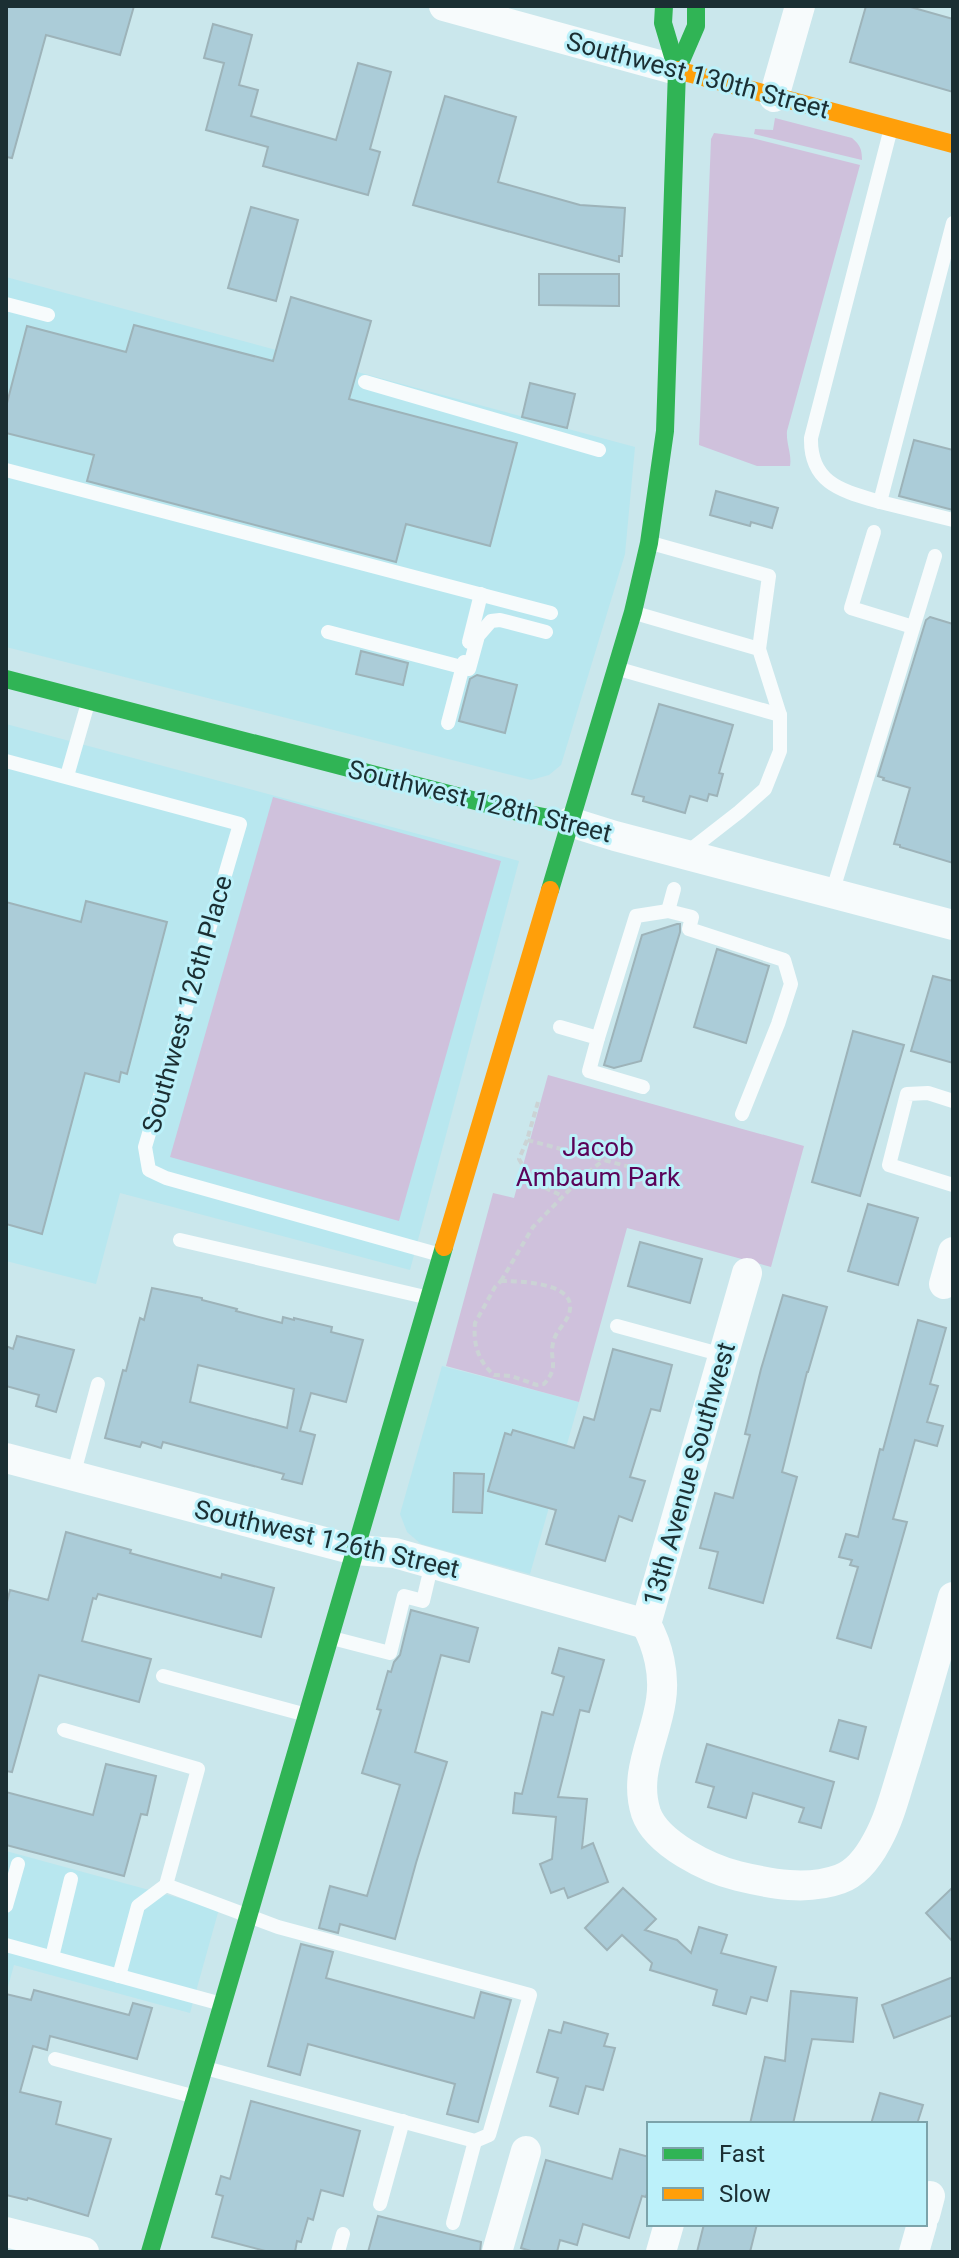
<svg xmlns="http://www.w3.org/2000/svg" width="959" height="2258" font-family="Roboto,sans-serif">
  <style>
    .built { fill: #b8e7ef }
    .green { fill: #cfc1dc }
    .building { fill: #abccd8; stroke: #9db3b9; stroke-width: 2; fill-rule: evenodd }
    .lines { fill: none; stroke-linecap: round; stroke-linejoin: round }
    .path { stroke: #cbd3d5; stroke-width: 4; stroke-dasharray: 6 4; stroke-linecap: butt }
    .lane { stroke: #f7fbfc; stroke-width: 14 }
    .street { stroke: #f7fbfc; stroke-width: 30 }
    .fast { stroke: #30b455; stroke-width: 18 }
    .slow { stroke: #ff9f0a; stroke-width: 18 }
    .labels { text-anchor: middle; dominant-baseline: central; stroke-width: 6; stroke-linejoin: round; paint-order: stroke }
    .street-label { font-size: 26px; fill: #1b2f33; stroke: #bcf1fa }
    .park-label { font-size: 26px; fill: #5a0358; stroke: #bcf1fa }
  </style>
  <rect width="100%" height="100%" fill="#cae7ec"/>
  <g class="built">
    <polygon points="6,277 635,447 625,554 561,765 549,775 531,780 6,647"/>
    <polygon points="6,724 519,861 410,1270 120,1193 96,1284 6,1261"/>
    <polygon points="442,1366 579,1402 530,1574 421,1544 407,1532 400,1514"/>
    <polygon points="6,1851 219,1909 190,2013 14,1965 6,1994"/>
  </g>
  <g class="green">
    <path d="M 775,118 L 852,138 C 860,145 862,149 862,160 L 754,134 L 755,129 L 773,130 Z"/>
    <path d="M 714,133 L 752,138 L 860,165 L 787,431 C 786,444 792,454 790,466 L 757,466 L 699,445 L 711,139 Z"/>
    <polygon points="273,797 501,861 399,1221 170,1157"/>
    <polygon points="548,1075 804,1146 771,1267 627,1228 579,1402 446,1366 493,1193 514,1198"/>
  </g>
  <g class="building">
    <polygon points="6,6 134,6 120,55 46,35 12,158 6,157"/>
    <polygon points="866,6 907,6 953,19 953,92 850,62"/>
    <polygon points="213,24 252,35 239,85 258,90 251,116 336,140 358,63 391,72 370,149 380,152 368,195 263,166 268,147 206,130 224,63 204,58"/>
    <polygon points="445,96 516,117 498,182 580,205 625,208 622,256 619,256 619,262 413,205"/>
    <polygon points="251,207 298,220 276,301 228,288"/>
    <polygon points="539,274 619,274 619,306 539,305"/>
    <polygon points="291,297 371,321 349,399 517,443 490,546 406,524 396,562 87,481 94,455 6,433 6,407 27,326 126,352 134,325 273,361"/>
    <polygon points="530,383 575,394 567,428 522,417"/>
    <polygon points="914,440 953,450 953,510 899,496"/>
    <polygon points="716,491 778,508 772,528 751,522 750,526 710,515"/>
    <polygon points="930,617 953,624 953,863 900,847 900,845 894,844 910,788 883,780 884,778 878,776 926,620"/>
    <polygon points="361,651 408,663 403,685 356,674"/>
    <polygon points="477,675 517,685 505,733 459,721 470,679"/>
    <polygon points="659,704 733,725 719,773 723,774 717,796 709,794 707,801 690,796 685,813 643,801 644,797 632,794"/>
    <polygon points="86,901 167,922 127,1074 121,1072 119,1082 85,1073 42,1234 6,1224 6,902 81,922"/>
    <polygon points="677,924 680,924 680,932 641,1061 614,1068 604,1065 642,935"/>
    <polygon points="717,949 769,966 746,1043 694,1027"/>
    <polygon points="933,976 953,981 953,1063 911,1051"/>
    <polygon points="853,1031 904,1045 860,1196 812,1182"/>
    <polygon points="868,1204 918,1218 898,1285 848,1271"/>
    <polygon points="640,1242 702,1259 690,1303 628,1286"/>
    <path d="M 152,1288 L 202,1298 L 202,1300 L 237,1309 L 236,1311 L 282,1323 L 283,1317 L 294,1320 L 294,1318 L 332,1327 L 331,1332 L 363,1340 L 346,1402 L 311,1393 L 300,1431 L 315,1435 L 302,1484 L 282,1479 L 284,1474 L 163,1442 L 161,1448 L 142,1442 L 140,1447 L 105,1438 L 123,1370 L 126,1371 L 140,1318 L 144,1320 ZM 198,1365 L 294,1389 L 287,1428 L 190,1402 Z"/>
    <polygon points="783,1295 827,1307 808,1372 807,1372 782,1472 797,1477 763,1603 709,1588 718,1552 700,1548 715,1493 733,1498 750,1435 745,1434 761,1369"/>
    <polygon points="918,1320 946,1328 930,1384 938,1386 927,1422 943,1426 937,1446 915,1440 893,1519 907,1522 871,1648 837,1638 858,1567 850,1565 852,1560 839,1557 846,1534 858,1537 880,1449 883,1450"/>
    <polygon points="17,1336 74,1350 56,1412 36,1406 39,1395 6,1386 6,1346 13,1349"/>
    <polygon points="613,1349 672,1365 660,1411 651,1409 630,1477 645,1481 632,1521 619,1516 605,1561 546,1544 556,1510 488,1491 505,1433 511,1435 513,1430 574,1448 584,1417 594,1420"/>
    <polygon points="454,1473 484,1474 482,1513 453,1512"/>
    <polygon points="66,1532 131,1550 130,1553 221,1578 222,1574 274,1588 261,1637 98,1594 96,1599 93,1598 82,1641 151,1659 139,1702 39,1675 12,1772 6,1771 6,1606 10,1590 48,1600"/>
    <polygon points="411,1610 478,1628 469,1662 441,1655 415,1752 447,1762 416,1863 395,1939 340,1924 338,1933 319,1928 330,1886 367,1896 400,1785 362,1773 381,1710 377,1709 388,1671 391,1672 394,1662 400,1655"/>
    <polygon points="559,1648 604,1660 589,1712 580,1710 558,1797 587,1799 582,1848 593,1843 608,1882 568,1898 564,1888 551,1893 540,1864 552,1859 556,1817 513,1813 515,1793 522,1794 542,1712 553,1715 564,1677 552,1673"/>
    <polygon points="839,1720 866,1727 858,1759 830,1751"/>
    <polygon points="707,1744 834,1782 821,1828 799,1822 804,1808 753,1793 746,1818 708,1807 714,1787 696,1782"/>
    <polygon points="106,1764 156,1776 147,1815 141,1814 124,1876 6,1845 6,1792 93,1815"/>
    <polygon points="953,1887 953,1942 926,1913"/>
    <polygon points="623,1888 656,1919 645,1930 677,1940 691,1953 699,1927 727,1935 721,1953 776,1967 767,2001 751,1997 746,2014 713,2005 717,1990 650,1970 652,1963 622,1935 607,1950 585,1928"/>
    <polygon points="301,1944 333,1952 326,1978 474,2018 481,1992 511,2000 478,2122 447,2114 455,2084 308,2044 300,2075 268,2066"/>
    <polygon points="953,1977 953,2015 894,2038 882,2005"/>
    <polygon points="34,1990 129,2015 133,2003 152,2008 137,2059 50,2036 47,2050 33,2046 20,2092 61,2102 56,2124 111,2139 88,2216 28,2198 27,2200 6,2195 6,1994 31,2000"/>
    <polygon points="791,1991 857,1998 853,2042 812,2039 793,2124 750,2124 765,2057 785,2061"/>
    <polygon points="564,2022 608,2034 604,2046 615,2048 603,2090 586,2086 578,2114 550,2106 558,2078 537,2072 549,2030 561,2033"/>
    <polygon points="880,2093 923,2105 917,2124 871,2124"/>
    <polygon points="251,2101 360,2131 343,2196 321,2190 313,2220 308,2218 301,2242 297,2241 295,2252 269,2252 212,2237 223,2196 216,2194 221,2176 230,2179"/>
    <polygon points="620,2149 649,2157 649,2186 646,2197 642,2196 629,2238 583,2224 577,2245 560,2240 557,2252 534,2252 521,2248 546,2160 612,2179"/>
    <polygon points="378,2216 481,2242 480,2252 368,2252"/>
    <polygon points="704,2224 757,2224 750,2252 697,2252"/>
  </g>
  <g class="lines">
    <g class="path">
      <polyline points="538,1102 527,1140 657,1174"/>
      <path d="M 527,1140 L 519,1159 C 532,1182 539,1186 563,1196"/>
      <path d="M 501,1281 C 517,1281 574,1282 570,1309 C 569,1322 555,1330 553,1343 C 549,1361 560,1366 544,1384 L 537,1385 L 511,1376 L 494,1375 C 478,1361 473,1344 475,1323 L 495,1287 Z"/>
      <polyline points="501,1281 533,1227 583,1176 604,1160"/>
    </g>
    <g class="lane">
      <path d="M 890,132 L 811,438 C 810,484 843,491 880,502 L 953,223"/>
      <polyline points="6,304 48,315"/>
      <polyline points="365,382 599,450"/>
      <polyline points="6,470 551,613"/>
      <polyline points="880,502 953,520"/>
      <polyline points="874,532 851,608 913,627"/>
      <polyline points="651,543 769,576 759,649"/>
      <polyline points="635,613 759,649 780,715 780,751 765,789 739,812 685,854"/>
      <polyline points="328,632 469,669 478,636 491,621 500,620 546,632"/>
      <polyline points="469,642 481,594"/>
      <polyline points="619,669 780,715"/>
      <polyline points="448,723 464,662"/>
      <polyline points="6,761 240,824 145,1147 149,1170 166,1178 437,1254"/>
      <polyline points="67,776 88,703"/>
      <polyline points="832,893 935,556"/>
      <polyline points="668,911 674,889"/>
      <polyline points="560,1027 598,1038 589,1071 643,1087"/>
      <polyline points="598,1038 636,916 668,911 692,917 689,929 784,960 791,984 778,1024 742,1114"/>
      <polyline points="953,1101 928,1093 907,1094 889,1165 953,1185"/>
      <polyline points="180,1240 425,1297"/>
      <polyline points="617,1326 723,1355"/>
      <polyline points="73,1476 98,1384"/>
      <polyline points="332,1638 390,1653 404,1596 423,1601 432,1563"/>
      <polyline points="163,1676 303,1714"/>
      <polyline points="64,1730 198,1769 166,1885 138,1906 119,1976"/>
      <polyline points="166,1885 278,1927 530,1995 489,2135 475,2141 209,2069"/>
      <polyline points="6,1906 18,1864"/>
      <polyline points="6,1945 218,2003"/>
      <polyline points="52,1957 71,1879"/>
      <polyline points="55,2059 192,2096"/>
      <polyline points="380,2204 403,2121"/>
      <polyline points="453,2223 475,2141"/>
      <polyline points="338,2252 343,2234"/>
    </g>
    <g class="street">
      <polyline points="444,6 677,70"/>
      <polyline points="774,97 800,6"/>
      <polyline points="570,822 615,836 953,925"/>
      <path d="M 747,1273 L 646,1624 C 658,1646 665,1674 661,1700 C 656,1738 633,1773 646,1813 C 657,1844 709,1869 738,1876 C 771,1884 807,1891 840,1879 C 857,1873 869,1856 877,1841 C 891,1816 897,1787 906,1760 C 922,1706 938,1652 953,1597"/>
      <polyline points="944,1284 953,1252"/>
      <polyline points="6,1458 355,1550 395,1553 646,1624"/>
      <polyline points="925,2215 930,2196"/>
      <polyline points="6,2232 84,2252"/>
      <polyline points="497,2252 526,2151"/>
      <polyline points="661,2252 669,2224"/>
      <polyline points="914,2252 922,2224"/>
    </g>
    <g class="fast">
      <polyline points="677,70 696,26 696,6"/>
      <polyline points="6,679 518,812 570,822"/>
      <polyline points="550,890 633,612 649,543 665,431 677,70 663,23 664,6"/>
      <polyline points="150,2252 444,1247"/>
    </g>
    <g class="slow">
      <polyline points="677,70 953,144"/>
      <polyline points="444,1247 550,890"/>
    </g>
  </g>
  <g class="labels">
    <g class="street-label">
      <text transform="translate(698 75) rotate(15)">Southwest 130th Street</text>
      <text transform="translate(480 801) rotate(14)">Southwest 128th Street</text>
      <text transform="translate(187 1004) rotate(-74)">Southwest 126th Place</text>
      <text transform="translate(689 1474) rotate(-74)">13th Avenue Southwest</text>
      <text transform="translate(327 1539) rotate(13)">Southwest 126th Street</text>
    </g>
    <g class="park-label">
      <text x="598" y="1147">Jacob<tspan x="598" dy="30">Ambaum Park</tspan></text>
    </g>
  </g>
  <rect width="959" height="2258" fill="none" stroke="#1b2f33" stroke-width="16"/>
  <rect x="647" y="2122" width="280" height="104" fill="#bcf1fa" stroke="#7ca3aa" stroke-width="2"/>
  <rect x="663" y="2148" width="40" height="12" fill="#30b455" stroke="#7ca3aa" stroke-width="2"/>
  <text x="719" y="2162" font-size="24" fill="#1b2f33">Fast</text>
  <rect x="663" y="2188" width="40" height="12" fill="#ff9f0a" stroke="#7ca3aa" stroke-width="2"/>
  <text x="719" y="2202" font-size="24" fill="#1b2f33">Slow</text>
</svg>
